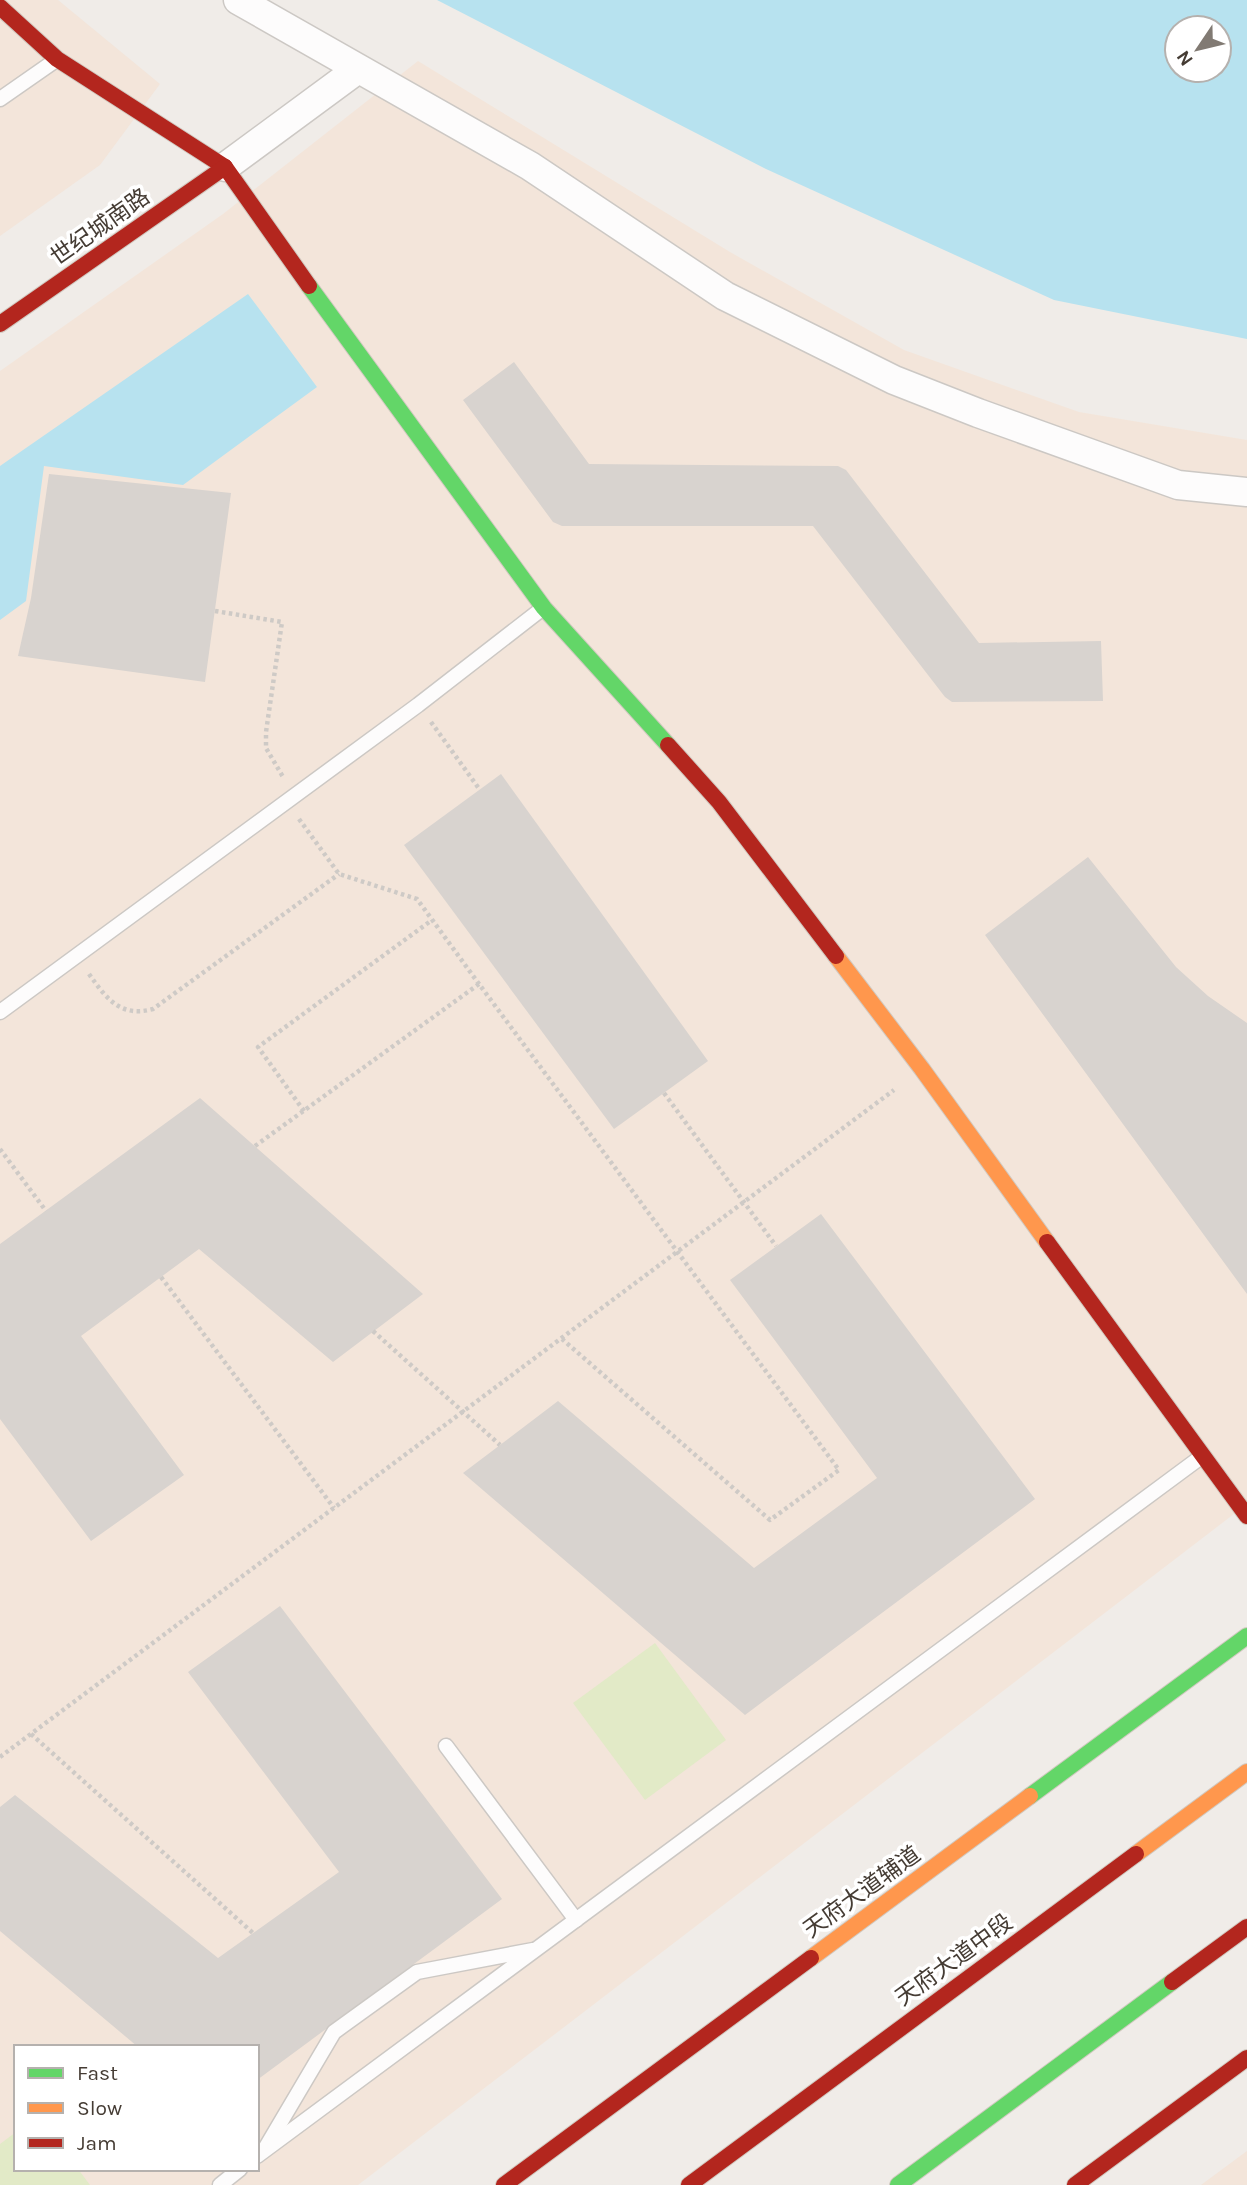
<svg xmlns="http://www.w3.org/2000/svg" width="1247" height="2185" font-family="Karla,'Noto Sans SC',sans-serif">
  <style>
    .commercial { fill: #f3e5da; fill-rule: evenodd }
    .green { fill: #e2eac7 }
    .water { fill: #b7e2ef; fill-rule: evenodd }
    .building { fill: #d8d3cf }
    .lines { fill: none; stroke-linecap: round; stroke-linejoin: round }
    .lane-casing { stroke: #ccc8c4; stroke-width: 17 }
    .street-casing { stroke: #ccc8c4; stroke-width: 31 }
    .fast-casing { stroke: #d1c9c0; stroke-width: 18 }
    .slow-casing { stroke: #d1c9c0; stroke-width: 18 }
    .jam-casing { stroke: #d1c9c0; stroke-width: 18 }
    .path { stroke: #cecac6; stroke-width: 4.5; stroke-dasharray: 3.5 3.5; stroke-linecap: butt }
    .lane { stroke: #fdfcfc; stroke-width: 14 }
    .street { stroke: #fdfcfc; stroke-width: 28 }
    .fast { stroke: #63d668; stroke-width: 16 }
    .slow { stroke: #ff974d; stroke-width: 16 }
    .jam { stroke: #b3261e; stroke-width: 16 }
    .path-bridge { stroke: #cecac6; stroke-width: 4.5; stroke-dasharray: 3.5 3.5; stroke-linecap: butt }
    .labels { text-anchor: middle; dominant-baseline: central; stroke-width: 7; stroke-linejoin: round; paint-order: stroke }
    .street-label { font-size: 23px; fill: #453c34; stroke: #fff }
  </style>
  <rect width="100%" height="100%" fill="#f0ece8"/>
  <g class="commercial">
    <polygon points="0,0 58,0 160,84 100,165 0,236"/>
    <path d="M 418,61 L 730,252 L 904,350 L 1079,412 L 1247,440 L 1247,1504 L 358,2185 L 0,2185 L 0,371 L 223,214 ZM 16,2047 L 257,2047 L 257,2169 L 16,2169 Z"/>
    <polygon points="1247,2151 1247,2185 1201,2185"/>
  </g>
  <g class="green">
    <polygon points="655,1643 726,1740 645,1800 573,1703"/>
    <polygon points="16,2132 16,2169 78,2169 90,2185 0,2185 0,2144"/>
  </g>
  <g class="water">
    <path d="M 437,0 L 1247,0 L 1247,339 L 1054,300 L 766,169 ZM 1177,28 L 1219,28 L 1219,70 L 1177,70 Z"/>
    <polygon points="248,294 317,387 183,485 44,466 26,601 0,620 0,466"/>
  </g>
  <g class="building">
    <polygon points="514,362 589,464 838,466 846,470 979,643 1101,641 1103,701 952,702 945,697 813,526 562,526 553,522 463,400"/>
    <polygon points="49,474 231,493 205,682 18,656 31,598"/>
    <polygon points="501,774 708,1061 614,1129 404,845"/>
    <polygon points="1088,857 1176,967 1208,996 1247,1023 1247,1294 985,935"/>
    <polygon points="200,1098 423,1294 333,1362 199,1249 81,1336 184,1475 91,1541 0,1419 0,1244"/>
    <polygon points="821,1214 1035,1499 745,1715 463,1473 558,1401 754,1568 877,1478 730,1280"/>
    <polygon points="280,1606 502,1899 257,2080 257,2047 138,2047 0,1931 0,1807 15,1795 218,1958 339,1872 188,1672"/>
  </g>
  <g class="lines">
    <defs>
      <g id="lane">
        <polyline points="0,99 56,60"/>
        <polyline points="0,1012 418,705 543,608"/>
        <polyline points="446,1746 576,1920"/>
        <polyline points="266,2147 334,2032 417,1972 533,1950"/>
        <polyline points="257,2156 1201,1457"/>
        <polyline points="220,2185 240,2169"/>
      </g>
      <g id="street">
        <polyline points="238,0 530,166 725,296 894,380 978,413 1178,485 1247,492"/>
        <polyline points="225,167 358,69"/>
      </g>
      <g id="fast">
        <polyline points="309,286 544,608 668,745"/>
        <polyline points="1030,1796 1247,1636"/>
        <polyline points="898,2185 1172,1982"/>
      </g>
      <g id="slow">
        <polyline points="836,956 922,1069 1047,1242"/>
        <polyline points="1136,1854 1247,1772"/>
        <polyline points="811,1958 1030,1796"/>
      </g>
      <g id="jam">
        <polyline points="0,7 57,59 225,167 309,286"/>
        <polyline points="0,324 225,167"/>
        <polyline points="668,745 719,802 836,956"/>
        <polyline points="1047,1242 1247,1516"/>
        <polyline points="1172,1982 1247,1927"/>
        <polyline points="504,2185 811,1958"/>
        <polyline points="689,2185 1136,1854"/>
        <polyline points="1075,2185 1247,2058"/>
      </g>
    </defs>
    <use href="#lane" class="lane-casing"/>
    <use href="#street" class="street-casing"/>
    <use href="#fast" class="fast-casing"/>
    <use href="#slow" class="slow-casing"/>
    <use href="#jam" class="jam-casing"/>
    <g class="path">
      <polyline points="215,611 282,622 266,732 266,748 283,777"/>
      <polyline points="431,722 480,790"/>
      <polyline points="299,819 339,874 417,899 479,984"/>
      <path d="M 89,974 C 106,998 120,1018 153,1009 L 339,874"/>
      <polyline points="304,1111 258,1047 432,920"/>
      <polyline points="255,1146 479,984 839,1470 770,1520 562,1339"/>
      <polyline points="0,1149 46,1211"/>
      <polyline points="161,1277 334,1508"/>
      <polyline points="31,1734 253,1933"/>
      <polyline points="0,1757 894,1090"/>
    </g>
    <use href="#lane" class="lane"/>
    <use href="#street" class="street"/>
    <use href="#fast" class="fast"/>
    <use href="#slow" class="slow"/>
    <use href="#jam" class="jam"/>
    <g class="path-bridge">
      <polyline points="664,1093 776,1246"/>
      <polyline points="373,1331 500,1445"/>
    </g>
  </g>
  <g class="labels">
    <g class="street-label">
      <text transform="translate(100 227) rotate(-35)">世纪城南路</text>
      <text transform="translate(862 1892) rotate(-36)">天府大道辅道</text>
      <text transform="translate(954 1960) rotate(-36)">天府大道中段</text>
    </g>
  </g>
  <rect x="14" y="2045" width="245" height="126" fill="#ffffff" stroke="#b5b1ae" stroke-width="2"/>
  <rect x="28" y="2068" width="35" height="10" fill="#63d668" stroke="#b5b1ae" stroke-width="2"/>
  <text x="77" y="2080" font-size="21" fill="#453c34">Fast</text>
  <rect x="28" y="2103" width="35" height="10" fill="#ff974d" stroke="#b5b1ae" stroke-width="2"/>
  <text x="77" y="2115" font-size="21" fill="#453c34">Slow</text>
  <rect x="28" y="2138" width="35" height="10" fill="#b3261e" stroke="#b5b1ae" stroke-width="2"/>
  <text x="77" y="2150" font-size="21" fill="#453c34">Jam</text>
  <g transform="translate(1198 49) rotate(235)"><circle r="33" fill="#ffffff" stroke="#b5b1ae" stroke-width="2"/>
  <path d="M0-5L12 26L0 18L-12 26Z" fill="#817a73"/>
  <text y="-10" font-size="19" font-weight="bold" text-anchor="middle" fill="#453c34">N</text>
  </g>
</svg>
